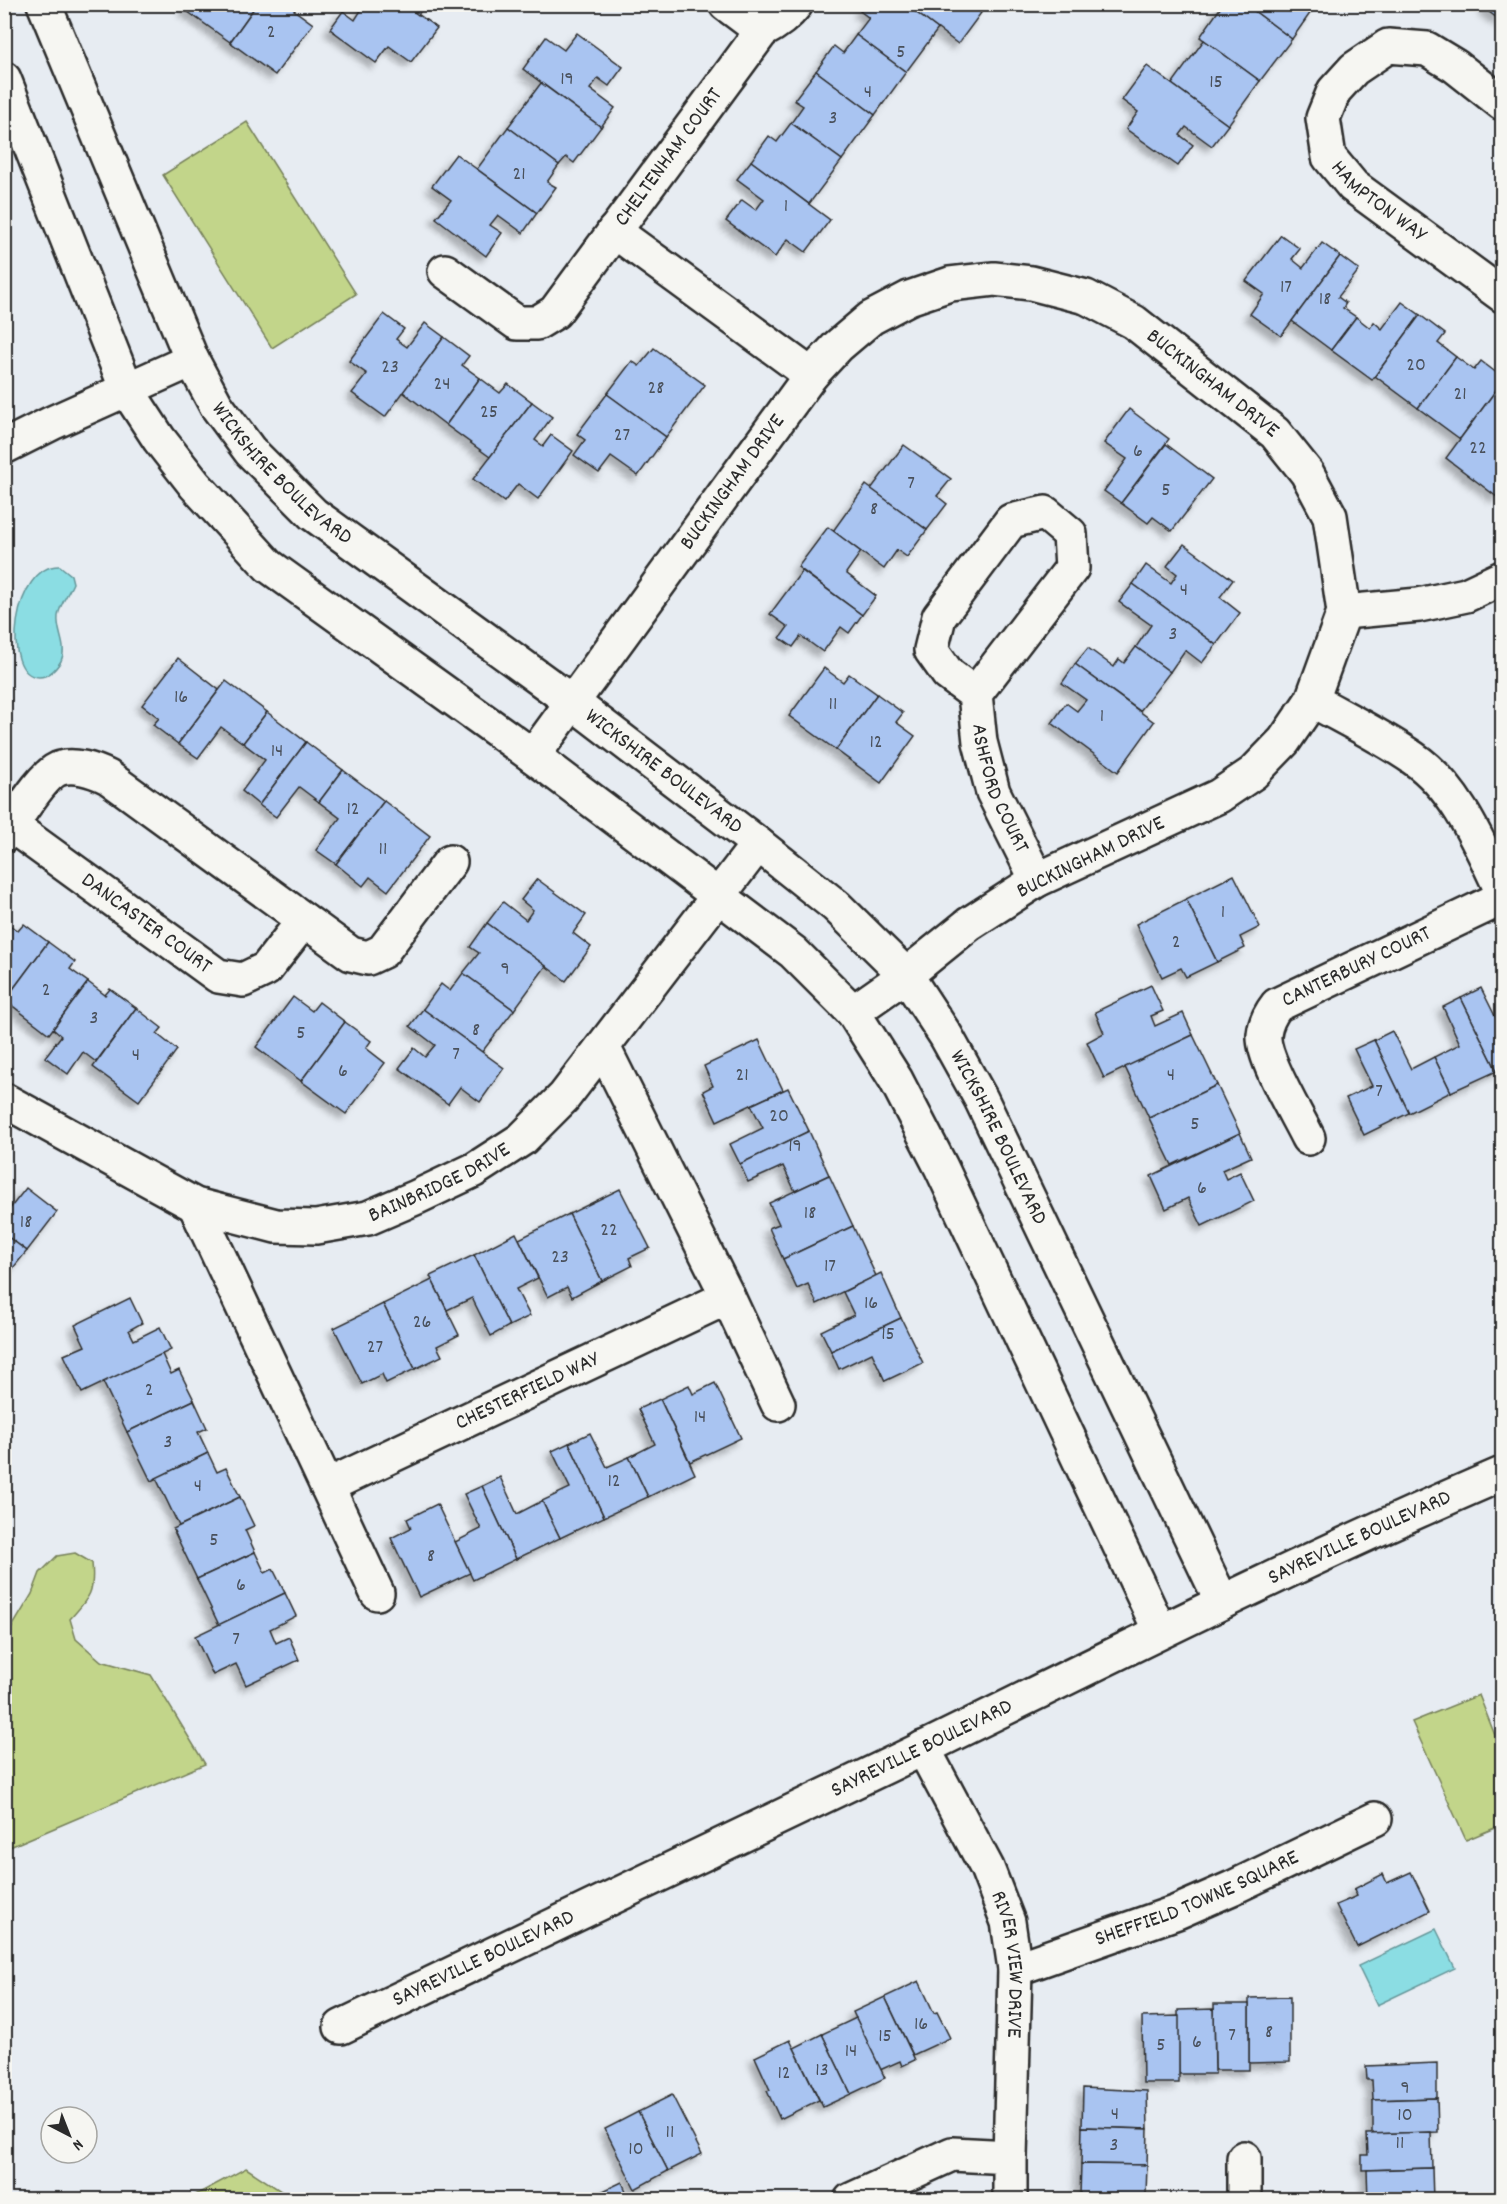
<svg xmlns="http://www.w3.org/2000/svg" width="1507" height="2204" font-family="Dekko,sans-serif">
  <style>
    .green { fill: #c2d58a; stroke: #76805a; stroke-width: 1.5 }
    .water { fill: #8bdde3; stroke: #659699; stroke-width: 1.5 }
    .building { fill: #a9c4f1; stroke: #2b2b2b; stroke-width: 1.5; filter: url(#shadow) }
    .lines { fill: none; stroke-linecap: round; stroke-linejoin: round }
    .minor-casing { stroke: #2b2b2b; stroke-width: 38 }
    .minor { stroke: #f6f6f2; stroke-width: 33 }
    .labels { text-anchor: middle; dominant-baseline: central; stroke-width: 6; stroke-linejoin: round; paint-order: stroke }
    .number-label { font-size: 20px; fill: #4a515c }
    .street-label { font-size: 22px; fill: #2b2b2b; stroke: #f6f6f2 }
  </style>
  <defs>
    <filter id="shadow"><feDropShadow dx="-5.5" dy="5.5" stdDeviation="3" flood-color="#0004"/></filter>
  </defs>
  <rect width="100%" height="100%" fill="#e7ecf2"/>
  <filter id="ink" filterUnits="userSpaceOnUse"><feTurbulence type="fractalNoise" baseFrequency=".0167" numOctaves="2"/><feDisplacementMap in="SourceGraphic" scale="12" xChannelSelector="R" yChannelSelector="G"/><feConvolveMatrix kernelMatrix="1 2 1 2 8 2 1 2 1" color-interpolation-filters="sRGB"/></filter>
  <g filter="url(#ink)">
    <g class="green">
      <polygon points="247,122 356,294 272,348 163,175"/>
      <path d="M 75,1553 L 92,1563 C 95,1593 89,1598 70,1619 L 76,1639 L 101,1661 L 151,1675 L 205,1764 L 5,1849 L 5,1639 L 32,1594 L 40,1573 L 57,1556 Z"/>
      <polygon points="1479,1695 1502,1753 1502,1825 1466,1840 1412,1722"/>
      <polygon points="246,2168 293,2199 188,2199"/>
    </g>
    <g class="water">
      <path d="M 60,566 L 71,575 L 73,583 C 68,595 60,603 58,616 C 56,632 68,646 61,661 C 56,669 48,677 39,677 C 0,677 13,564 60,566 Z"/>
      <polygon points="1436,1929 1455,1968 1377,2005 1358,1966"/>
    </g>
    <g class="building">
      <polygon points="187,4 257,4 230,42 184,9"/>
      <polygon points="257,4 298,4 294,10 313,24 275,75 230,42"/>
      <polygon points="365,4 404,4 437,28 411,62 389,46 376,63 330,29 343,11 355,20"/>
      <polygon points="404,4 425,4 418,15"/>
      <polygon points="865,4 905,4 938,29 906,72 856,35 869,18 860,11"/>
      <polygon points="905,4 969,4 981,13 958,44"/>
      <polygon points="1223,4 1245,4 1292,39 1260,81 1200,37"/>
      <polygon points="1245,4 1304,4 1302,6 1311,12 1292,39"/>
      <polygon points="1486,4 1502,4 1501,21 1484,8"/>
      <polygon points="577,33 623,67 609,86 598,78 590,89 615,108 601,127 523,69 546,37 564,50"/>
      <polygon points="856,35 906,72 875,115 816,71 834,46 843,53"/>
      <polygon points="1204,40 1260,81 1228,125 1172,84"/>
      <polygon points="1147,66 1228,125 1212,146 1186,127 1180,135 1193,145 1178,166 1126,129 1138,112 1122,100"/>
      <polygon points="816,71 875,115 842,160 791,123 803,106 794,100"/>
      <polygon points="541,83 601,127 574,163 566,157 559,165 508,127"/>
      <polygon points="791,123 842,160 809,204 751,161 769,136 777,142"/>
      <polygon points="508,127 559,165 547,182 556,187 537,213 477,169"/>
      <polygon points="456,154 537,213 523,233 498,215 490,225 502,233 486,256 436,218 451,200 432,186"/>
      <polygon points="751,161 830,220 806,252 788,239 775,257 726,221 742,200 756,210 764,199 737,179"/>
      <polygon points="1281,235 1300,249 1292,259 1303,268 1322,243 1340,256 1281,336 1250,314 1264,294 1246,281"/>
      <polygon points="1340,256 1359,270 1338,297 1346,303 1343,308 1356,317 1331,350 1292,321"/>
      <polygon points="1402,302 1420,315 1372,380 1331,350 1356,317 1370,328 1374,322 1382,329"/>
      <polygon points="384,314 404,329 396,339 407,347 425,323 444,337 385,417 352,393 367,374 349,361"/>
      <polygon points="1420,315 1445,334 1438,343 1456,357 1418,408 1375,376"/>
      <polygon points="444,337 469,356 462,365 480,378 446,425 403,392"/>
      <polygon points="654,348 705,385 666,437 607,394 632,361 639,366"/>
      <polygon points="1456,357 1474,370 1481,361 1502,377 1502,382 1460,439 1418,408"/>
      <polygon points="480,378 500,393 508,384 532,402 490,457 446,425"/>
      <polygon points="1502,382 1502,490 1497,497 1446,458"/>
      <polygon points="607,394 666,437 638,476 611,457 599,473 574,455 585,440 577,434"/>
      <polygon points="532,402 552,417 535,440 543,446 551,435 573,451 538,499 518,484 504,502 473,479"/>
      <polygon points="1129,409 1169,439 1121,503 1104,491 1127,459 1104,443"/>
      <polygon points="1166,444 1212,479 1172,531 1153,517 1148,523 1121,503"/>
      <polygon points="904,445 951,479 937,496 947,504 927,530 871,489"/>
      <polygon points="866,485 927,530 907,557 897,550 884,569 833,531"/>
      <polygon points="828,527 861,552 846,573 876,596 862,615 798,567"/>
      <polygon points="1184,544 1233,580 1220,597 1240,613 1216,645 1133,584 1146,565 1171,583 1177,574 1167,566"/>
      <polygon points="802,571 862,615 849,633 841,627 823,652 801,636 793,647 780,638 788,627 770,614"/>
      <polygon points="1133,584 1216,645 1202,663 1185,650 1170,672 1136,647 1151,625 1119,602"/>
      <polygon points="1136,647 1170,672 1140,711 1075,664 1088,648 1114,667 1119,659 1124,663"/>
      <polygon points="178,658 219,690 178,744 153,725 159,718 142,705"/>
      <polygon points="1075,664 1154,722 1118,772 1052,723 1066,703 1077,711 1086,700 1062,683"/>
      <polygon points="824,668 843,682 849,674 877,694 836,750 789,716"/>
      <polygon points="226,681 267,712 243,743 221,727 198,758 178,744"/>
      <polygon points="877,694 903,713 896,722 915,736 881,783 836,750"/>
      <polygon points="267,712 306,742 259,805 242,791 265,760 243,743"/>
      <polygon points="306,742 343,770 319,802 299,787 276,817 259,805"/>
      <polygon points="343,770 384,801 336,864 316,850 340,818 319,802"/>
      <polygon points="384,801 430,836 388,891 370,877 363,886 336,864"/>
      <polygon points="1234,875 1260,927 1240,937 1245,948 1217,962 1186,899"/>
      <polygon points="537,879 586,915 573,933 591,947 566,981 487,923 503,902 526,920 533,910 521,900"/>
      <polygon points="1186,899 1217,962 1186,977 1181,968 1162,977 1136,924"/>
      <polygon points="4,921 18,931 24,924 48,942 5,1000"/>
      <polygon points="487,923 546,966 514,1010 463,973 479,953 470,947"/>
      <polygon points="48,942 75,962 70,969 88,982 49,1034 5,1000"/>
      <polygon points="463,973 514,1010 482,1052 423,1009 441,984 450,991"/>
      <polygon points="88,982 105,995 110,989 136,1008 96,1062 83,1052 68,1074 45,1057 61,1036 53,1029"/>
      <polygon points="1151,985 1163,1011 1151,1016 1155,1026 1183,1013 1193,1035 1104,1078 1087,1042 1104,1033 1095,1012"/>
      <polygon points="1481,988 1499,1024 1502,1022 1502,1068 1497,1071 1461,998"/>
      <polygon points="293,997 312,1011 319,1002 345,1022 301,1081 256,1047"/>
      <polygon points="1461,998 1497,1071 1451,1092 1434,1057 1460,1044 1443,1007"/>
      <polygon points="136,1008 162,1028 157,1034 177,1050 139,1101 93,1067"/>
      <polygon points="423,1009 504,1068 480,1102 460,1087 448,1104 399,1068 414,1048 425,1057 435,1045 410,1026"/>
      <polygon points="345,1022 371,1041 366,1048 385,1063 346,1114 301,1081"/>
      <polygon points="1392,1031 1411,1069 1434,1057 1451,1092 1409,1113 1374,1040"/>
      <polygon points="1193,1035 1217,1085 1149,1118 1125,1067"/>
      <polygon points="759,1040 783,1090 717,1121 703,1091 713,1086 704,1066"/>
      <polygon points="1374,1040 1409,1113 1364,1135 1346,1098 1372,1086 1354,1049"/>
      <polygon points="1217,1085 1240,1133 1172,1165 1149,1118"/>
      <polygon points="788,1088 809,1131 740,1164 730,1144 763,1128 751,1105"/>
      <polygon points="809,1131 829,1175 795,1191 783,1166 748,1182 740,1164"/>
      <polygon points="1240,1133 1251,1157 1222,1170 1226,1179 1240,1172 1254,1201 1202,1226 1188,1198 1166,1209 1151,1176"/>
      <polygon points="829,1175 853,1226 783,1259 769,1228 779,1224 769,1203"/>
      <polygon points="26,1188 57,1212 27,1251 4,1234 4,1209 8,1211"/>
      <polygon points="620,1189 650,1248 629,1258 632,1266 602,1281 569,1214"/>
      <polygon points="569,1214 602,1281 572,1297 567,1287 548,1297 519,1239"/>
      <polygon points="853,1226 876,1276 817,1304 808,1284 797,1289 783,1259"/>
      <polygon points="516,1233 538,1278 516,1289 530,1316 509,1326 474,1255"/>
      <polygon points="4,1234 27,1251 4,1279"/>
      <polygon points="474,1255 509,1326 491,1336 472,1298 447,1310 430,1276"/>
      <polygon points="881,1273 901,1318 831,1351 821,1331 854,1315 843,1292"/>
      <polygon points="432,1280 459,1335 437,1346 442,1356 415,1369 383,1304"/>
      <polygon points="130,1298 142,1323 129,1330 134,1340 160,1327 171,1350 82,1393 64,1355 85,1346 75,1325"/>
      <polygon points="383,1304 415,1369 386,1383 382,1374 362,1384 334,1328"/>
      <polygon points="901,1318 923,1363 885,1381 872,1353 839,1369 831,1351"/>
      <polygon points="162,1354 171,1374 179,1370 194,1400 127,1432 103,1382"/>
      <polygon points="715,1383 741,1438 690,1462 660,1399 689,1385 693,1394"/>
      <polygon points="660,1399 695,1474 648,1497 629,1457 655,1444 638,1409"/>
      <polygon points="194,1400 207,1428 198,1432 208,1453 151,1481 127,1432"/>
      <polygon points="590,1433 607,1467 629,1457 648,1497 604,1517 569,1443"/>
      <polygon points="569,1443 604,1517 560,1538 542,1501 570,1488 552,1451"/>
      <polygon points="208,1453 217,1472 226,1468 240,1497 179,1526 156,1478"/>
      <polygon points="500,1477 517,1514 542,1501 560,1538 516,1559 482,1486"/>
      <polygon points="482,1486 516,1559 473,1580 455,1542 481,1529 464,1494"/>
      <polygon points="240,1497 254,1526 245,1530 255,1552 197,1579 173,1529"/>
      <polygon points="437,1504 470,1573 419,1597 391,1538 411,1528 407,1519"/>
      <polygon points="255,1552 265,1573 273,1569 285,1593 219,1625 197,1579"/>
      <polygon points="285,1593 296,1616 270,1629 276,1643 289,1637 299,1660 246,1685 236,1664 213,1675 195,1636"/>
      <polygon points="1411,1872 1430,1911 1357,1947 1336,1905 1357,1896 1354,1889 1383,1874 1387,1883"/>
      <polygon points="919,1981 934,2013 937,2012 950,2038 913,2055 885,1997"/>
      <polygon points="885,1997 915,2060 902,2066 900,2061 880,2070 853,2012"/>
      <polygon points="1290,1997 1290,2062 1249,2063 1249,1998"/>
      <polygon points="1214,2004 1249,2004 1249,2070 1215,2070"/>
      <polygon points="1214,2009 1215,2074 1179,2074 1178,2010"/>
      <polygon points="1179,2016 1179,2083 1143,2083 1142,2017"/>
      <polygon points="856,2018 885,2078 851,2094 822,2034"/>
      <polygon points="822,2034 851,2094 823,2107 794,2048"/>
      <polygon points="790,2040 819,2100 780,2119 767,2091 770,2090 755,2057"/>
      <polygon points="1437,2063 1437,2098 1373,2100 1372,2080 1367,2080 1366,2066"/>
      <polygon points="1083,2088 1147,2091 1148,2129 1082,2127"/>
      <polygon points="672,2095 702,2154 668,2171 638,2112"/>
      <polygon points="1437,2098 1438,2132 1373,2134 1373,2100"/>
      <polygon points="638,2112 668,2171 635,2189 605,2129"/>
      <polygon points="1082,2127 1148,2129 1147,2165 1081,2164"/>
      <polygon points="1431,2132 1432,2168 1362,2170 1362,2155 1368,2155 1367,2134"/>
      <polygon points="1081,2164 1147,2165 1146,2195 1080,2194"/>
      <polygon points="1432,2168 1433,2200 1368,2200 1367,2170"/>
      <polygon points="622,2182 630,2200 584,2200"/>
      <polygon points="1085,2194 1146,2195 1151,2195 1150,2200 1085,2200"/>
    </g>
    <g class="lines">
      <defs>
        <g id="minor">
          <path id="s1" d="M 44,4 L 192,360 L 216,405 L 250,451 L 313,514 L 572,702 L 758,844 L 836,906 L 906,975 L 946,1036 L 981,1099 L 1222,1602"/>
          <polyline points="726,4 762,31"/>
          <polyline points="4,79 127,390 159,439 195,485 269,566 533,756 793,952 853,1012 896,1080 941,1167 1160,1631"/>
          <path id="s2" d="M 1502,103 L 1455,66 L 1427,49 L 1388,46 L 1354,69 L 1334,91 L 1323,118 L 1329,157 L 1353,186 L 1502,295"/>
          <polyline points="614,231 811,375"/>
          <path id="s3" d="M 445,271 L 517,323 L 537,323 L 555,312 L 762,31 C 776,24 786,17 796,4"/>
          <polyline points="4,447 52,423 192,360"/>
          <polyline points="1344,612 1419,605 1466,595 1502,578"/>
          <path id="s4" d="M 975,694 L 948,674 L 931,650 L 939,617 L 1011,521 L 1045,513 L 1070,534 L 1072,568 L 975,694 L 980,742 L 993,792 L 1037,880"/>
          <path d="M 1312,700 C 1346,719 1381,736 1413,758 C 1457,788 1480,845 1502,891"/>
          <path id="s5" d="M 533,756 L 811,375 L 838,346 L 871,318 L 909,298 L 950,284 L 994,279 L 1031,283 L 1086,297 L 1134,322 L 1275,433 L 1307,473 L 1330,516 L 1344,612 L 1312,700 L 1284,741 L 1253,773 L 1219,796 L 1037,880 L 969,924 L 906,975 L 853,1012"/>
          <path id="s6" d="M 12,826 L 218,976 L 243,980 L 266,969 L 304,920"/>
          <path d="M 4,835 C 17,819 40,777 58,769 C 73,763 94,770 108,777 L 351,954 L 368,958 L 383,951 L 450,862"/>
          <path id="s7" d="M 4,1100 L 195,1205 L 276,1226 L 316,1227 L 368,1218 L 417,1197 L 474,1170 L 522,1139 L 564,1097 L 758,844"/>
          <path id="s8" d="M 1308,1138 C 1297,1115 1262,1058 1264,1035 C 1265,1024 1270,1014 1277,1005 L 1502,898"/>
          <path id="s9" d="M 195,1205 L 327,1486 L 728,1297 L 603,1047"/>
          <polyline points="728,1297 778,1404"/>
          <polyline points="327,1486 377,1593"/>
          <path id="s10" d="M 923,1748 L 987,1868 L 1008,1922 L 1015,1969 L 1010,2157 L 1010,2200"/>
          <path id="s11" d="M 1015,1969 L 1177,1912 L 1232,1888 L 1375,1819"/>
          <path id="s12" d="M 341,2027 C 535,1934 730,1842 924,1748 C 1116,1654 1306,1558 1502,1474"/>
          <polyline points="851,2200 952,2154 1010,2157"/>
          <polyline points="1244,2200 1244,2158"/>
        </g>
      </defs>
      <use href="#minor" class="minor-casing"/>
      <use href="#minor" class="minor"/>
    </g>
  </g>
  <g class="labels">
    <g class="number-label">
      <text x="271" y="33">2</text>
      <text x="901" y="53">5</text>
      <text x="567" y="80">19</text>
      <text x="1216" y="83">15</text>
      <text x="868" y="93">4</text>
      <text x="833" y="119">3</text>
      <text x="519" y="175">21</text>
      <text x="786" y="207">1</text>
      <text x="1286" y="288">17</text>
      <text x="1325" y="300">18</text>
      <text x="1416" y="366">20</text>
      <text x="390" y="368">23</text>
      <text x="442" y="385">24</text>
      <text x="656" y="389">28</text>
      <text x="1460" y="395">21</text>
      <text x="489" y="413">25</text>
      <text x="622" y="436">27</text>
      <text x="1478" y="449">22</text>
      <text x="1138" y="452">6</text>
      <text x="911" y="484">7</text>
      <text x="1166" y="491">5</text>
      <text x="874" y="510">8</text>
      <text x="1184" y="591">4</text>
      <text x="1173" y="635">3</text>
      <text x="181" y="698">16</text>
      <text x="833" y="705">11</text>
      <text x="1102" y="717">1</text>
      <text x="876" y="743">12</text>
      <text x="277" y="752">14</text>
      <text x="353" y="810">12</text>
      <text x="383" y="850">11</text>
      <text x="1223" y="913">1</text>
      <text x="1176" y="943">2</text>
      <text x="505" y="970">9</text>
      <text x="46" y="991">2</text>
      <text x="94" y="1019">3</text>
      <text x="476" y="1031">8</text>
      <text x="301" y="1034">5</text>
      <text x="456" y="1055">7</text>
      <text x="136" y="1056">4</text>
      <text x="343" y="1072">6</text>
      <text x="742" y="1076">21</text>
      <text x="1171" y="1076">4</text>
      <text x="1379" y="1092">7</text>
      <text x="779" y="1117">20</text>
      <text x="1195" y="1125">5</text>
      <text x="795" y="1147">19</text>
      <text x="1202" y="1189">6</text>
      <text x="810" y="1214">18</text>
      <text x="26" y="1223">18</text>
      <text x="609" y="1231">22</text>
      <text x="560" y="1258">23</text>
      <text x="830" y="1267">17</text>
      <text x="871" y="1304">16</text>
      <text x="422" y="1323">26</text>
      <text x="888" y="1335">15</text>
      <text x="375" y="1348">27</text>
      <text x="149" y="1391">2</text>
      <text x="700" y="1418">14</text>
      <text x="168" y="1443">3</text>
      <text x="614" y="1482">12</text>
      <text x="198" y="1487">4</text>
      <text x="214" y="1541">5</text>
      <text x="431" y="1557">8</text>
      <text x="241" y="1586">6</text>
      <text x="236" y="1640">7</text>
      <text x="921" y="2025">16</text>
      <text x="1269" y="2033">8</text>
      <text x="1232" y="2036">7</text>
      <text x="885" y="2037">15</text>
      <text x="1197" y="2043">6</text>
      <text x="1161" y="2046">5</text>
      <text x="851" y="2052">14</text>
      <text x="822" y="2071">13</text>
      <text x="784" y="2074">12</text>
      <text x="1405" y="2089">9</text>
      <text x="1115" y="2115">4</text>
      <text x="1405" y="2116">10</text>
      <text x="670" y="2133">11</text>
      <text x="1400" y="2144">11</text>
      <text x="1114" y="2146">3</text>
      <text x="636" y="2150">10</text>
    </g>
    <g class="street-label">
      <text stroke="none"><textPath href="#s3" startOffset="322">CHELTENHAM COURT</textPath></text>
      <text stroke="none"><textPath href="#s2" startOffset="338">HAMPTON WAY</textPath></text>
      <text stroke="none"><textPath href="#s5" startOffset="933">BUCKINGHAM DRIVE</textPath></text>
      <text stroke="none"><textPath href="#s1" startOffset="532">WICKSHIRE BOULEVARD</textPath></text>
      <text stroke="none"><textPath href="#s5" startOffset="339">BUCKINGHAM DRIVE</textPath></text>
      <text stroke="none"><textPath href="#s1" startOffset="1018">WICKSHIRE BOULEVARD</textPath></text>
      <text stroke="none"><textPath href="#s4" startOffset="576">ASHFORD COURT</textPath></text>
      <text transform="translate(1091 858) rotate(-26)">BUCKINGHAM DRIVE</text>
      <text stroke="none"><textPath href="#s6" startOffset="166">DANCASTER COURT</textPath></text>
      <text stroke="none"><textPath href="#s8" startOffset="234">CANTERBURY COURT</textPath></text>
      <text stroke="none"><textPath href="#s1" startOffset="1522">WICKSHIRE BOULEVARD</textPath></text>
      <text stroke="none"><textPath href="#s7" startOffset="474">BAINBRIDGE DRIVE</textPath></text>
      <text stroke="none"><textPath href="#s9" startOffset="532">CHESTERFIELD WAY</textPath></text>
      <text stroke="none"><textPath href="#s12" startOffset="1130">SAYREVILLE BOULEVARD</textPath></text>
      <text stroke="none"><textPath href="#s12" startOffset="644">SAYREVILLE BOULEVARD</textPath></text>
      <text stroke="none"><textPath href="#s11" startOffset="195">SHEFFIELD TOWNE SQUARE</textPath></text>
      <text stroke="none"><textPath href="#s12" startOffset="158">SAYREVILLE BOULEVARD</textPath></text>
      <text stroke="none"><textPath href="#s10" startOffset="236">RIVER VIEW DRIVE</textPath></text>
    </g>
  </g>
  <rect width="1507" height="2204" fill="none" stroke="#f6f6f2" stroke-width="24"/>
  <rect x="12" y="12" width="1483" height="2180" fill="none" stroke="#2b2b2b" stroke-width="2" filter="url(#ink)"/>
  <g transform="translate(69 2135) rotate(138)"><circle r="28" fill="#f6f6f2" stroke="#a5a5a2" stroke-width="1.5"/>
  <path d="M0-4.5L10 22L0 15L-10 22Z" fill="#2b2b2b"/>
  <text y="-9" font-size="16" font-weight="bold" text-anchor="middle" fill="#2b2b2b">N</text>
  </g>
</svg>
